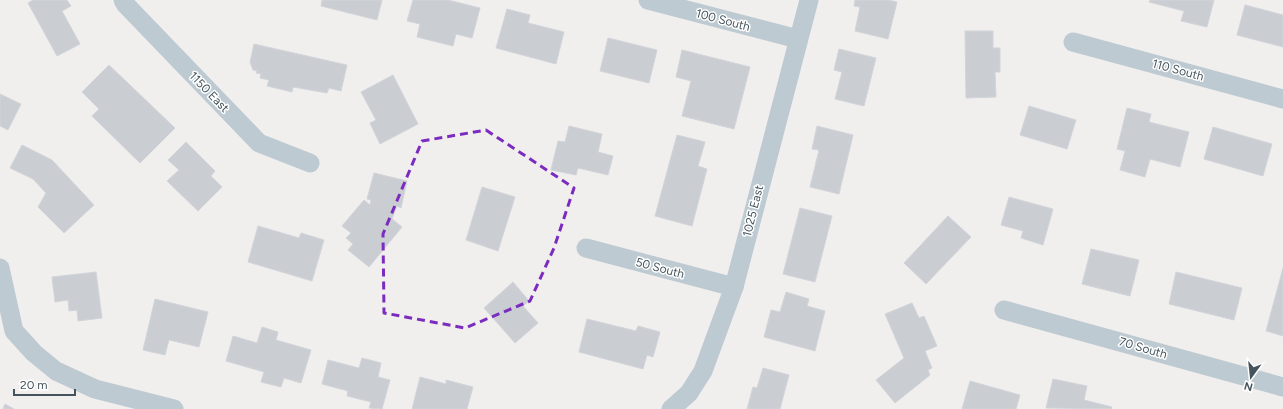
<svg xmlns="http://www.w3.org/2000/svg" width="1283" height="409" font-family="Figtree,sans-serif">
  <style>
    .building { fill: #caced3; stroke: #d1d5da }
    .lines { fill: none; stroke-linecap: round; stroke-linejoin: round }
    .minor { stroke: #bdcad1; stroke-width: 19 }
    .marked { fill: none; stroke: #7b2cbf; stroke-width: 3; stroke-dasharray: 8 5; stroke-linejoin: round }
    .labels { text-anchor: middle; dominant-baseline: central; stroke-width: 3; stroke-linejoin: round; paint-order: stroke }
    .street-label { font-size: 12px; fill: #45545c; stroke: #fff }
  </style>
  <rect width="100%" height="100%" fill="#f1eeee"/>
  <g class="building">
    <polygon points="33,0 67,0 71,6 62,11 80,44 57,56 28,3"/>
    <polygon points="322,0 382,0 377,20 321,6"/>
    <polygon points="413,0 448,0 480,8 472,38 456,34 453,46 417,37 420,24 407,21"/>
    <polygon points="855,0 888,0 897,2 888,39 855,31 860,7 854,6"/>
    <polygon points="1150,0 1214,0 1207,27 1181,21 1184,11 1149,2"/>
    <polygon points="1245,5 1283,15 1283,47 1237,35"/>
    <polygon points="507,9 530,15 528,23 564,32 556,64 496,48"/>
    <polygon points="965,31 993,31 993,48 1000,48 1000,72 995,72 996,97 966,98"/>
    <polygon points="608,38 657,50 649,83 600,71"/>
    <polygon points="254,44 347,65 341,91 329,88 327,93 293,87 292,92 267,86 269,80 260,78 261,74 256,73 257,71 253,70 250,62"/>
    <polygon points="839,49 876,58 864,106 835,99 842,72 834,70"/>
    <polygon points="682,50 750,67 734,129 682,116 691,81 676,77"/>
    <polygon points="109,65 175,128 140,163 92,116 99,109 82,92"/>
    <polygon points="393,75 418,124 380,144 370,123 376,120 361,92"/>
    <polygon points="0,94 21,104 8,130 0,126"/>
    <polygon points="1029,106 1076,120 1067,149 1020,135"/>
    <polygon points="1127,108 1151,114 1149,122 1189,132 1180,167 1150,159 1145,177 1120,170 1125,151 1117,149"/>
    <polygon points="569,126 602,134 598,152 613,156 608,175 578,168 576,175 551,170 558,141 565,142"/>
    <polygon points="817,126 853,135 839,194 810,187 819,150 812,149"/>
    <polygon points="1213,127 1272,144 1263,176 1204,159"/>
    <polygon points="677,135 705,142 698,166 707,169 692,226 655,216"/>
    <polygon points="186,142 215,171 211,176 222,187 198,211 167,181 179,170 168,160"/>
    <polygon points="22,145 52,160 94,205 64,233 38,207 46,193 33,179 10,168"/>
    <polygon points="374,173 407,181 401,208 397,206 392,219 402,227 369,267 348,250 353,244 346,238 351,233 342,226 364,200 370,205 371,200 367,199"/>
    <polygon points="482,187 515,197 498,251 466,240"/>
    <polygon points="1009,197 1053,209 1043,245 1021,238 1023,231 1001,225"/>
    <polygon points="800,208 832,216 815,282 783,274"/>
    <polygon points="948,216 971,237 926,284 904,263"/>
    <polygon points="258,226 299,238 301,233 324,240 312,281 248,262"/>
    <polygon points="1091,249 1139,260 1130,296 1082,284"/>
    <polygon points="1283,268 1283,336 1266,331"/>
    <polygon points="96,272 102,318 78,321 77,310 69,311 68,300 55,302 52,277"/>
    <polygon points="1176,272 1242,288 1234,320 1169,304"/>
    <polygon points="513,282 529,301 523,306 538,323 515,343 484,308"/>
    <polygon points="786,292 809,299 807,306 825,311 815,351 764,337 771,310 780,312"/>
    <polygon points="155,299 208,312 199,347 169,340 165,355 143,350"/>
    <polygon points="912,303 919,318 924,316 937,346 925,351 932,368 928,370 930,375 895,403 876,380 904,358 885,314"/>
    <polygon points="587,319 636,331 638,326 660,332 653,357 647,355 643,369 579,352"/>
    <polygon points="262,327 278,332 276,340 311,350 301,383 284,378 281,387 261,382 264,372 226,361 233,336 257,343"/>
    <polygon points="362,358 381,363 378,377 390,380 382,409 369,408 371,402 347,396 348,391 322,384 328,360 359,368"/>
    <polygon points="763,368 789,375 780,409 747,409 753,387 757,388"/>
    <polygon points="420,377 446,384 446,380 473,387 467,409 412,409"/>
    <polygon points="1053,379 1087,386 1084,400 1112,407 1111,409 1046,408"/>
    <polygon points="970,381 1020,395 1016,409 962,409"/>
    <polygon points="5,404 14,409 3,409"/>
  </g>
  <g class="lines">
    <g class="minor">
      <polyline points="123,0 126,5 259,143 310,163"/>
      <polyline points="648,0 798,39"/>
      <polyline points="1073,42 1283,99"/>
      <polyline points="586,248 734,287"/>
      <polyline points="0,268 14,331 34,353 56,371 95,389 174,409"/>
      <polyline points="1004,310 1283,387"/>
      <polyline points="671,409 689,393 703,371 734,287 809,0"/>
    </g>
  </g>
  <path class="marked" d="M 486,130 L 574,188 L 554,248 L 530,301 L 465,328 L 384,313 L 383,234 L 422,141 Z"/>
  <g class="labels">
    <g class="street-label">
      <text transform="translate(723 20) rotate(15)">100 South</text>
      <text transform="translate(1178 70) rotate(15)">110 South</text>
      <text transform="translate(209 92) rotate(46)">1150 East</text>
      <text transform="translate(753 211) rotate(-76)">1025 East</text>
      <text transform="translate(660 268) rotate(15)">50 South</text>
      <text transform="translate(1143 348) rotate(16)">70 South</text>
    </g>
  </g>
  <g transform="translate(1251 377) rotate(195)" stroke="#ffffff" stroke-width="3" paint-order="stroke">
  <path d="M0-3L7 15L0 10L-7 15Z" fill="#45545c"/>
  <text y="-6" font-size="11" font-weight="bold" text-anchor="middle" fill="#45545c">N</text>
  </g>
  <path d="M14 389v6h61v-6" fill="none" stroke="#45545c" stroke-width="2"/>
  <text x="20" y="389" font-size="12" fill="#45545c" stroke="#ffffff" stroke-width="3" paint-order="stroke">20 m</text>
</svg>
